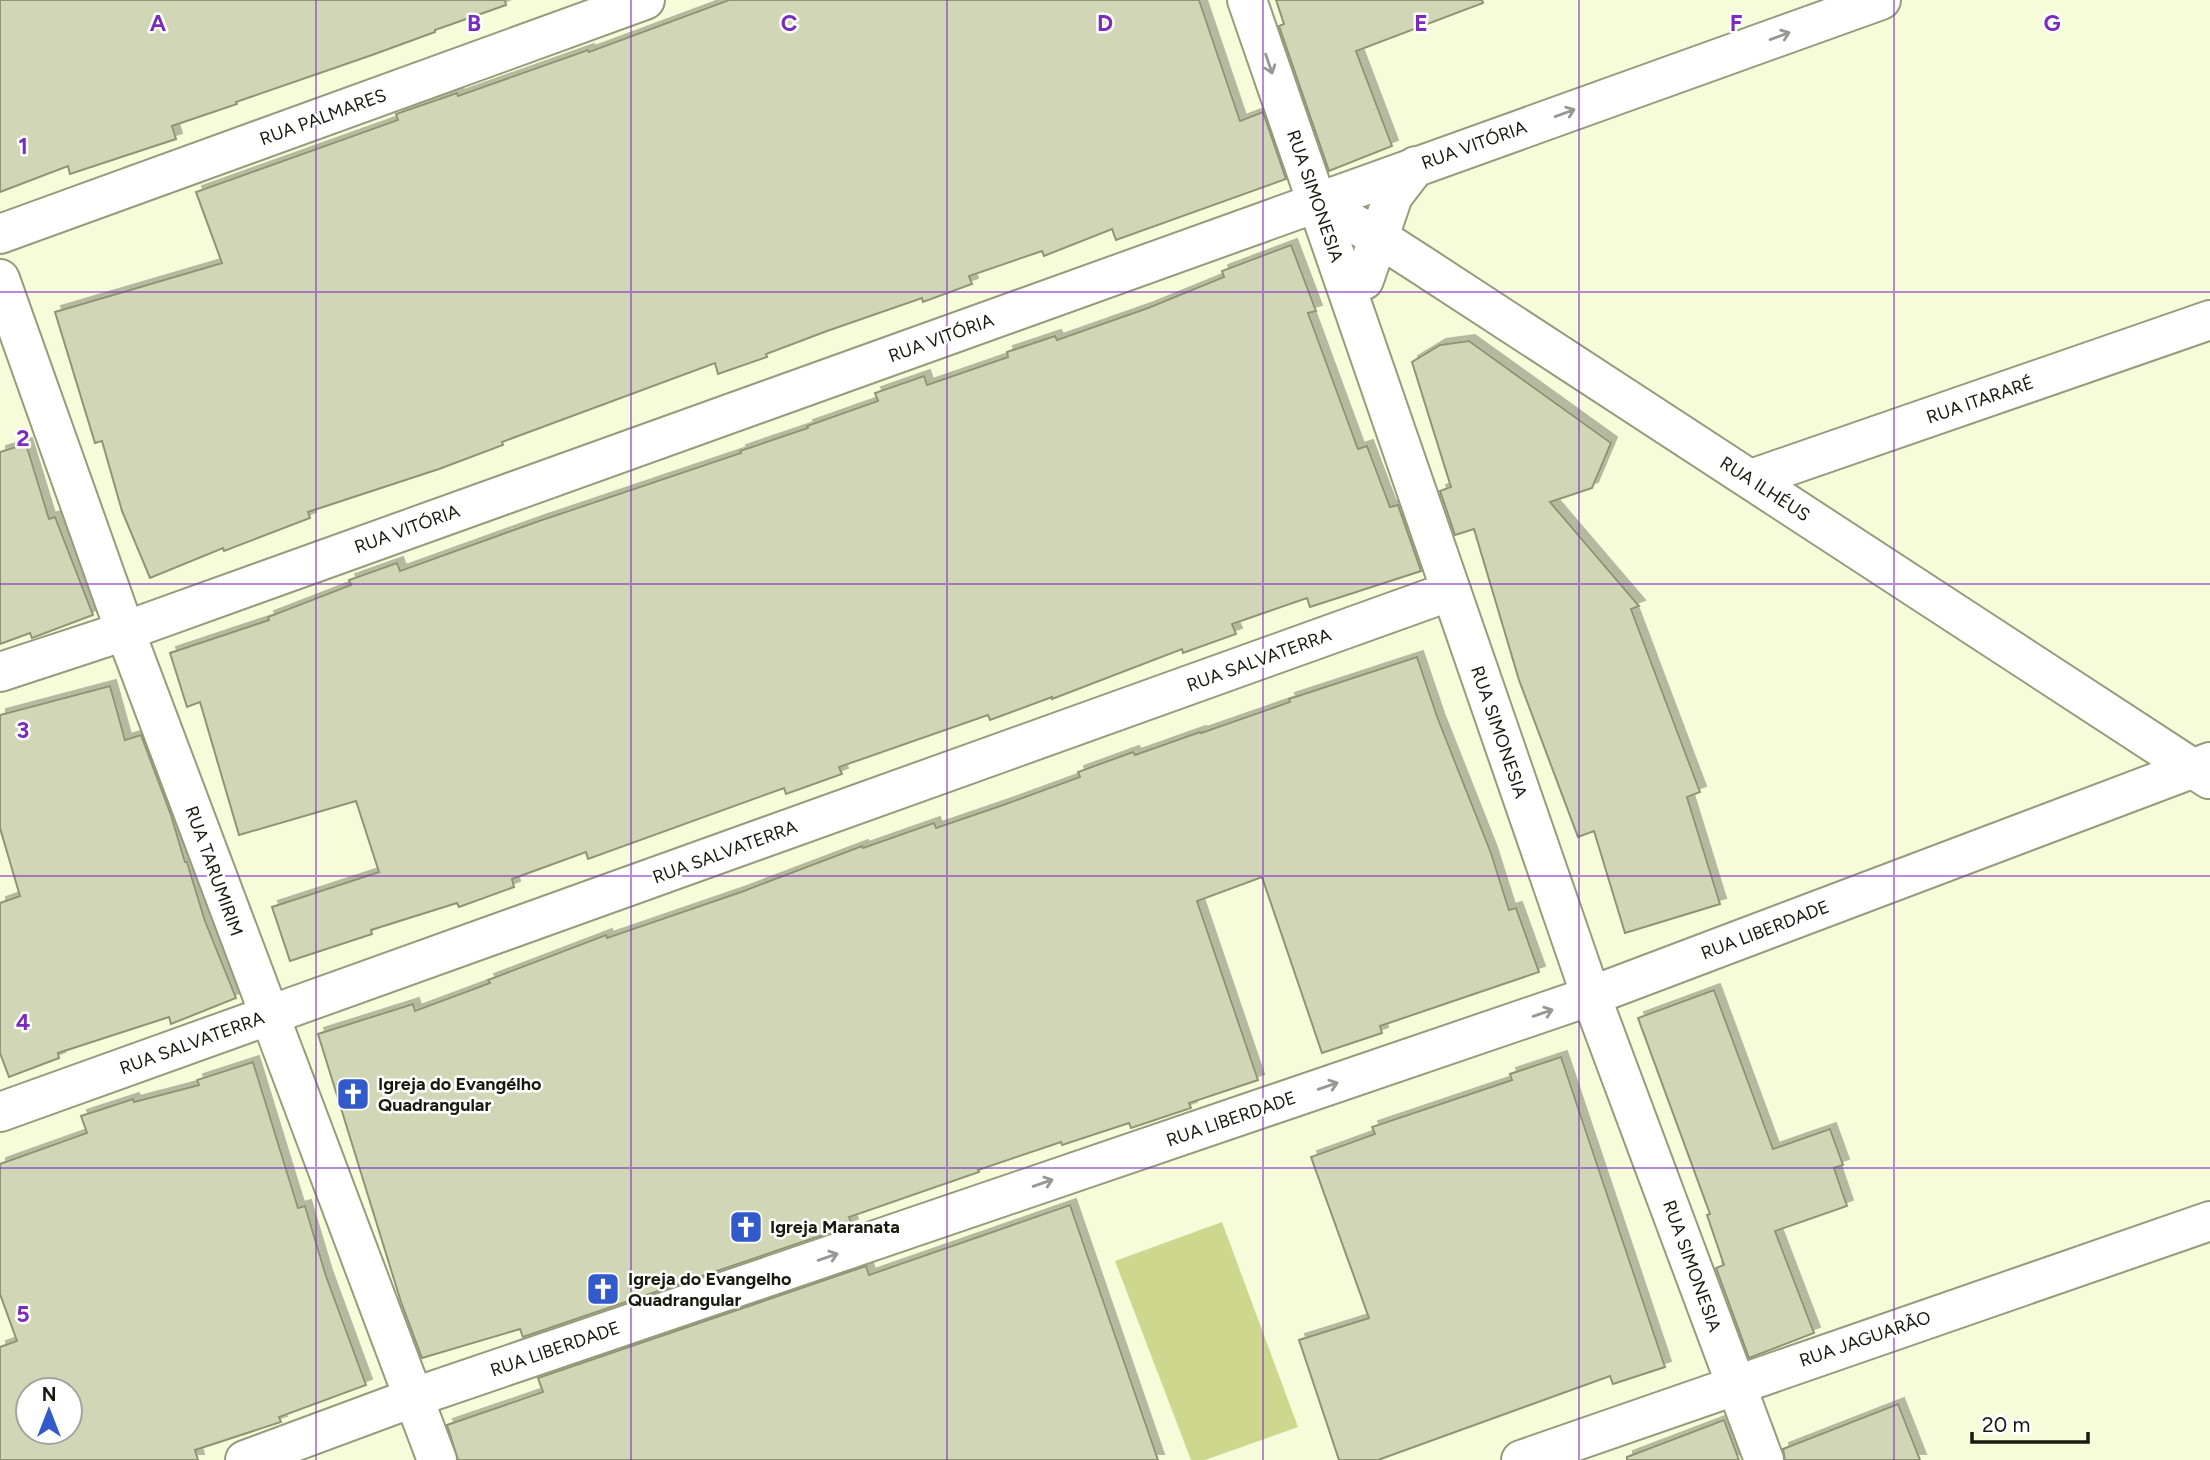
<svg xmlns="http://www.w3.org/2000/svg" width="2210" height="1460" font-family="Figtree,sans-serif">
  <style>
    .grass { fill: #cdd88e }
    .building { fill: #d1d7b6; stroke: #8f9475; stroke-width: 2; fill-rule: evenodd; filter: url(#shadow) }
    .lines { fill: none; stroke-linecap: round; stroke-linejoin: round }
    .minor-casing { stroke: #969b7c; stroke-width: 42 }
    .minor { stroke: #fff; stroke-width: 38 }
    .oneway { stroke: #979893 }
    .grid { fill: none; stroke: #7b2cbf; stroke-width: 2; stroke-opacity: 0.55 }
    .labels { text-anchor: middle; dominant-baseline: central; stroke-width: 5; stroke-linejoin: round; paint-order: stroke }
    .street-label { font-size: 18px; fill: #181a0e; stroke: #fff }
    .poi-label { font-size: 18px; font-weight: bold; fill: #181a0e; stroke: #fff; text-anchor: start }
    .grid-label { font-size: 23px; text-anchor: middle; font-weight: bold; fill: #7b2cbf; stroke: #fff; stroke-width: 5; stroke-linejoin: round; paint-order: stroke }
  </style>
  <defs>
    <filter id="shadow"><feDropShadow dx="6" dy="-6" stdDeviation="0" flood-color="#0004"/></filter>
  </defs>
  <rect width="100%" height="100%" fill="#f6fcda"/>
  <polygon class="grass" points="1222,1222 1298,1427 1205,1460 1191,1460 1115,1261"/>
  <g class="building">
    <polygon points="0,0 505,0 506,5 435,30 435,32 372,55 236,102 237,104 172,126 176,139 70,174 68,166 0,192"/>
    <polygon points="729,0 1199,0 1240,121 1263,112 1286,179 1116,240 1112,229 1044,256 1042,251 969,276 972,284 923,302 922,298 827,331 766,354 767,357 718,374 715,363 502,442 503,445 439,469 308,512 310,518 224,551 223,548 150,578 122,511 102,441 95,443 55,312 222,263 196,192 398,120 396,114 457,93 458,96 588,50 589,52"/>
    <polygon points="1276,0 1482,0 1483,3 1356,51 1392,146 1329,171 1279,26 1284,24"/>
    <polygon points="1291,245 1316,311 1308,313 1358,449 1367,446 1390,507 1398,505 1421,571 1310,607 1307,598 1232,624 1236,634 1183,653 1182,649 1052,699 1052,697 990,720 988,715 839,767 842,774 786,794 784,788 588,859 586,852 512,879 514,887 459,907 457,903 371,930 372,934 290,961 272,907 379,872 356,801 239,835 200,702 187,707 170,653 269,620 268,617 351,585 349,580 397,563 400,571 539,521 741,453 740,451 808,428 807,426 878,401 875,393 924,376 927,385 1008,357 1007,352 1055,336 1057,340 1148,308 1224,277 1222,271"/>
    <polygon points="1469,341 1611,443 1592,488 1550,502 1639,606 1631,609 1700,792 1687,797 1720,904 1625,933 1594,831 1578,837 1519,680 1474,529 1455,535 1440,491 1451,487 1412,362 1440,345"/>
    <polygon points="26,444 49,519 55,517 93,615 32,638 30,633 0,644 0,452"/>
    <polygon points="1417,657 1438,719 1491,853 1509,910 1516,908 1539,972 1380,1026 1382,1033 1322,1053 1262,877 1197,901 1258,1080 1189,1103 1191,1108 1131,1128 1129,1123 1062,1145 1061,1142 978,1170 979,1172 849,1217 852,1225 523,1337 520,1329 422,1358 401,1302 318,1034 413,1004 415,1011 490,983 488,980 606,935 607,938 741,892 862,846 863,848 934,823 936,828 1003,805 1080,777 1078,772 1133,752 1135,755 1200,732 1201,733 1290,702 1289,699"/>
    <polygon points="110,686 125,740 141,735 171,815 185,862 187,862 205,921 236,998 171,1024 169,1017 58,1053 59,1058 9,1077 0,1053 0,903 20,896 0,828 0,715"/>
    <polygon points="1714,990 1773,1149 1830,1129 1843,1165 1834,1168 1847,1206 1775,1231 1814,1333 1749,1358 1716,1268 1724,1265 1707,1215 1710,1214 1638,1018"/>
    <polygon points="1561,1057 1665,1367 1613,1384 1610,1376 1378,1460 1339,1460 1299,1340 1369,1318 1311,1157 1375,1134 1372,1127 1512,1080 1510,1074"/>
    <path d="M 253,1062 L 298,1208 L 305,1206 L 326,1276 L 366,1385 L 279,1417 L 281,1422 L 195,1450 L 198,1460 L 0,1460 L 0,1347 L 17,1341 L 0,1294 L 0,1164 L 87,1133 L 81,1116 L 133,1099 L 134,1102 L 199,1085 L 197,1080 ZM 28,1390 L 70,1390 L 70,1432 L 28,1432 Z"/>
    <polygon points="1070,1205 1158,1460 458,1460 447,1425 543,1392 538,1378 866,1266 869,1275"/>
    <polygon points="1898,1404 1920,1460 1785,1460 1783,1449"/>
    <polygon points="1724,1420 1739,1460 1627,1460 1627,1457"/>
  </g>
  <g class="lines">
    <defs>
      <g id="minor">
        <polyline points="1247,0 1591,996 1764,1460"/>
        <polyline points="1317,203 1378,237 1423,266 2209,779"/>
        <polyline points="0,234 645,0"/>
        <polyline points="0,279 125,631 437,1460"/>
        <polyline points="1364,280 1393,196 1416,166"/>
        <polyline points="1751,479 2210,320"/>
        <polyline points="0,672 125,631 1881,0"/>
        <polyline points="0,1112 1451,591"/>
        <polyline points="245,1460 415,1397 1591,996 2210,762"/>
        <polyline points="1521,1460 2210,1221"/>
      </g>
    </defs>
    <use href="#minor" class="minor-casing"/>
    <use href="#minor" class="minor"/>
  </g>
  <defs><path id="oneway-shaft" d="M-6 0H5M1.5-3L5.5 0L1.5 3" fill="none" stroke-width="1.6" stroke-linecap="round" stroke-linejoin="round" transform="scale(1.75)"/></defs>
  <g class="oneway">
    <use href="#oneway-shaft" transform="translate(1780 36) rotate(-20)"/>
    <use href="#oneway-shaft" transform="translate(1269 64) rotate(71)"/>
    <use href="#oneway-shaft" transform="translate(1565 113) rotate(-20)"/>
    <use href="#oneway-shaft" transform="translate(1543 1013) rotate(-19)"/>
    <use href="#oneway-shaft" transform="translate(1328 1086) rotate(-19)"/>
    <use href="#oneway-shaft" transform="translate(1043 1183) rotate(-19)"/>
    <use href="#oneway-shaft" transform="translate(828 1257) rotate(-19)"/>
  </g>
  <path class="grid" d="M 316,0 L 316,1460M 631,0 L 631,1460M 947,0 L 947,1460M 1263,0 L 1263,1460M 1579,0 L 1579,1460M 1894,0 L 1894,1460M 0,292 L 2210,292M 0,584 L 2210,584M 0,876 L 2210,876M 0,1168 L 2210,1168"/>
  <defs>
    <symbol id="church-square" viewBox="-11 -11 22 22"><rect x="-9" y="-9" width="18" height="18" rx="4" fill="#335acb" stroke="#fff"/><path d="M-1.2-6h2.4v3.5h3.3v2.4h-3.3V6h-2.4V-.1h-3.3v-2.4h3.3Z" fill="#fff"/></symbol>
  </defs>
  <g fill-rule="evenodd">
    <use href="#church-square" x="334" y="1075" width="38" height="38"/>
    <use href="#church-square" x="727" y="1208" width="38" height="38"/>
    <use href="#church-square" x="584" y="1270" width="38" height="38"/>
  </g>
  <g class="labels">
    <g class="street-label">
      <text transform="translate(323 117) rotate(-20)">RUA PALMARES</text>
      <text transform="translate(1474 145) rotate(-20)">RUA VITÓRIA</text>
      <text transform="translate(1315 196) rotate(71)">RUA SIMONESIA</text>
      <text transform="translate(941 338) rotate(-20)">RUA VITÓRIA</text>
      <text transform="translate(1980 400) rotate(-19)">RUA ITARARÉ</text>
      <text transform="translate(1765 489) rotate(33)">RUA ILHÉUS</text>
      <text transform="translate(407 529) rotate(-20)">RUA VITÓRIA</text>
      <text transform="translate(1259 660) rotate(-20)">RUA SALVATERRA</text>
      <text transform="translate(1499 732) rotate(71)">RUA SIMONESIA</text>
      <text transform="translate(725 852) rotate(-20)">RUA SALVATERRA</text>
      <text transform="translate(214 871) rotate(70)">RUA TARUMIRIM</text>
      <text transform="translate(1765 930) rotate(-21)">RUA LIBERDADE</text>
      <text transform="translate(192 1043) rotate(-20)">RUA SALVATERRA</text>
      <text transform="translate(1231 1119) rotate(-19)">RUA LIBERDADE</text>
      <text transform="translate(1692 1266) rotate(70)">RUA SIMONESIA</text>
      <text transform="translate(1865 1339) rotate(-19)">RUA JAGUARÃO</text>
      <text transform="translate(555 1349) rotate(-19)">RUA LIBERDADE</text>
    </g>
    <g class="poi-label">
      <text x="378" y="1084">Igreja do Evangélho<tspan x="378" dy="21">Quadrangular</tspan></text>
      <text x="770" y="1227">Igreja Maranata</text>
      <text x="628" y="1279">Igreja do Evangelho<tspan x="628" dy="21">Quadrangular</tspan></text>
    </g>
  </g>
  <g class="grid-label">
    <text x="158" y="31">A</text>
    <text x="474" y="31">B</text>
    <text x="789" y="31">C</text>
    <text x="1105" y="31">D</text>
    <text x="1421" y="31">E</text>
    <text x="1736" y="31">F</text>
    <text x="2052" y="31">G</text>
    <text x="23" y="154">1</text>
    <text x="23" y="446">2</text>
    <text x="23" y="738">3</text>
    <text x="23" y="1030">4</text>
    <text x="23" y="1322">5</text>
  </g>
  <g transform="translate(49 1411)"><circle r="33" fill="#ffffff" stroke="#a3a39f" stroke-width="2"/>
  <path d="M0-5L12 26L0 18L-12 26Z" fill="#335acb"/>
  <text y="-10" font-size="19" font-weight="bold" text-anchor="middle" fill="#181a0e">N</text>
  </g>
  <path d="M1972 1432v10h116v-10" fill="none" stroke="#181a0e" stroke-width="3.5"/>
  <text x="1982" y="1432" font-size="21" fill="#181a0e" stroke="#ffffff" stroke-width="5" paint-order="stroke">20 m</text>
</svg>
